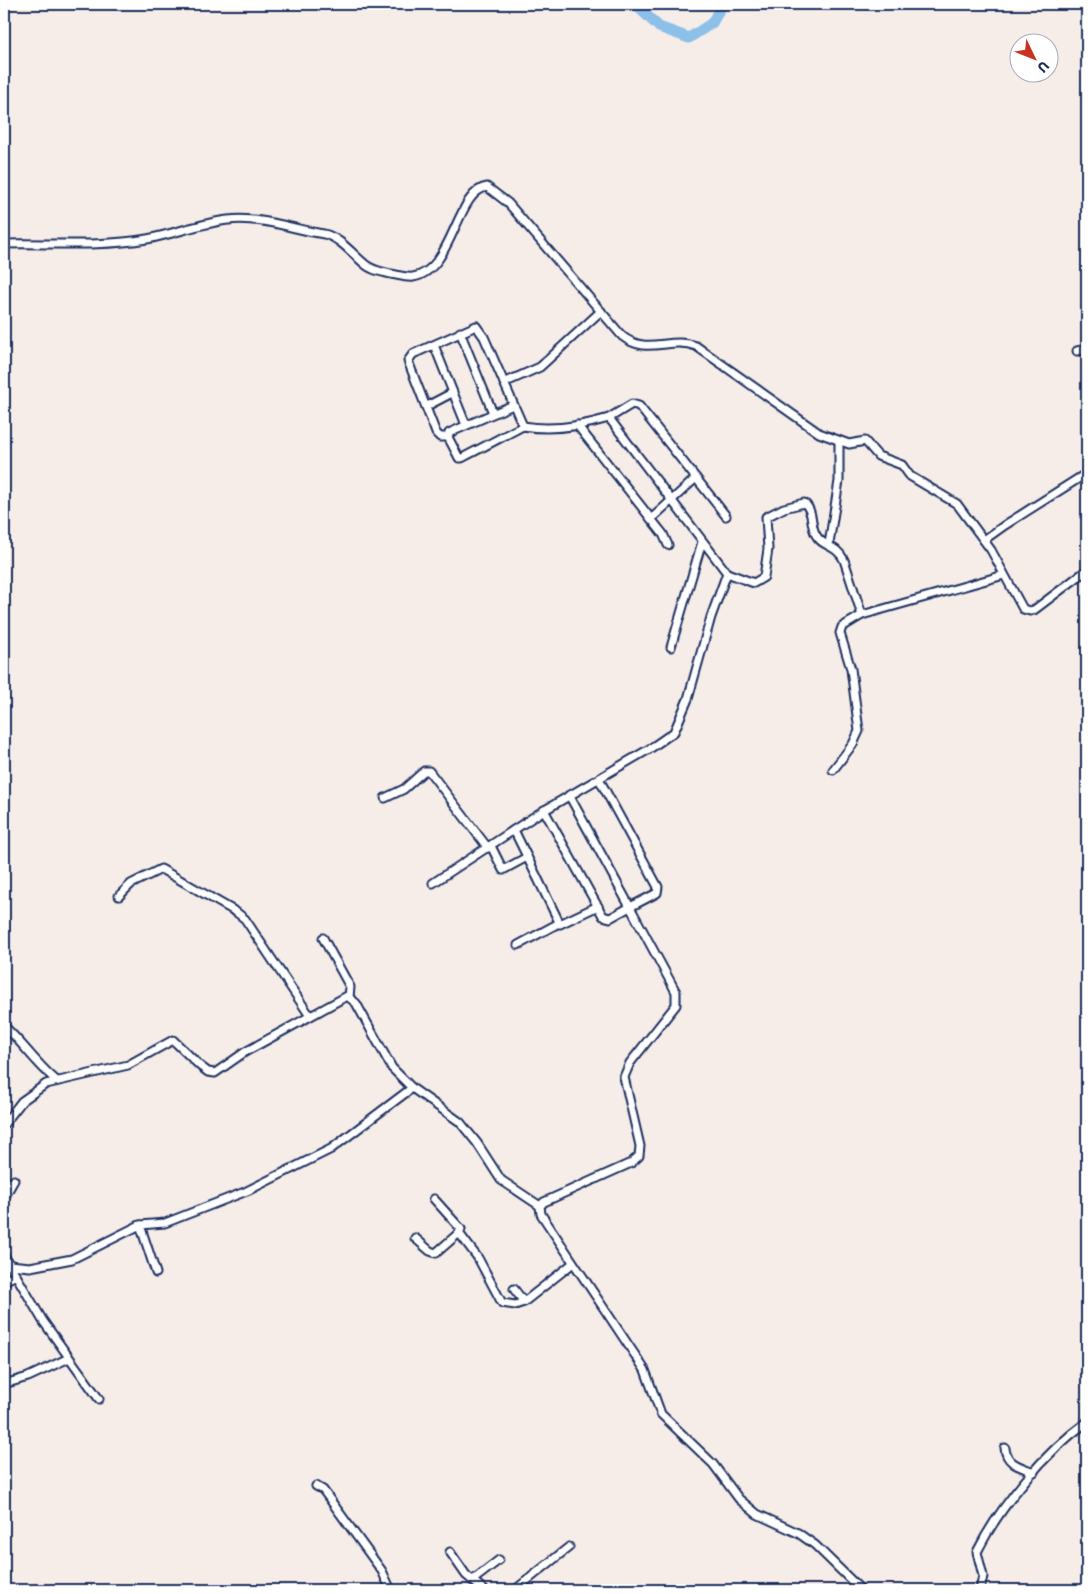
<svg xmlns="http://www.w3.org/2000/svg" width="1091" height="1594" font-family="'Shantell Sans',sans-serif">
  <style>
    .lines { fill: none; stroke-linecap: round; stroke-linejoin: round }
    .river { stroke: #8cc0e9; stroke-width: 11 }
    .minor-casing { stroke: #1b2f5e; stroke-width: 11 }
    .minor { stroke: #fff; stroke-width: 7 }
  </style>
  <rect width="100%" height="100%" fill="#f7ede8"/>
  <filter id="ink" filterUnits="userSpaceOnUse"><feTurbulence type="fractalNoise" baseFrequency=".02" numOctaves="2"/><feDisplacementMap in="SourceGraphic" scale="10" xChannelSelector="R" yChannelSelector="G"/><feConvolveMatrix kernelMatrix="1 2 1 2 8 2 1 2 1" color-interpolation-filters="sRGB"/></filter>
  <g filter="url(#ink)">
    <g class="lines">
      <polyline class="river" points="635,4 659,27 689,38 712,23 722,5 726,4"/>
      <defs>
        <g id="minor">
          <path d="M 4,244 C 51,243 100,247 147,239 C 173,234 202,223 228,220 C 259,216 293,229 324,234 C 341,238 353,255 366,265 C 373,271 383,272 391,274 C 398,275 406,278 413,277 C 453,271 456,191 487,187 L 508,203 L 622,336 C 647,356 669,336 696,346 L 819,433 L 849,444 L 865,441 L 878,456 L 902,465 L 910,476 L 957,504 L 991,550 L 1023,609 L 1030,611 L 1034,610 L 1087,570"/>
          <polyline points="460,332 493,413"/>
          <polyline points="434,345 466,425"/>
          <polyline points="1077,351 1087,349"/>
          <polyline points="504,383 540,367 601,311"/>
          <polyline points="513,405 449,433 448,437 459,458 462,458 523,426"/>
          <polyline points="427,406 452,393"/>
          <polyline points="609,418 632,404 639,406 726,516"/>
          <polyline points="577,425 663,534 668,545"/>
          <path d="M 448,437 L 440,437 L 436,433 L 408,361 L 413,354 L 476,326 L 484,337 L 523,426 C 550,431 582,426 609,418 L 727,573 L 754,583 L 764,577 L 768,549 L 766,517 L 784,508 L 804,503 C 814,510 810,526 816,535 C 822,547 836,544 844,560 L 862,615 L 1004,575"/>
          <polyline points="651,519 696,478"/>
          <polyline points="984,540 1005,525 1087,473"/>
          <polyline points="829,544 839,481 839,441"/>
          <polyline points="671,647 702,542"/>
          <polyline points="833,770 853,744 859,731 851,669 840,633 842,627 862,615"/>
          <polyline points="599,779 658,887 657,893 630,907 676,992 676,1005 630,1063 624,1077 640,1146 639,1156 631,1163 544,1202 540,1206 541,1214 645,1370 661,1414 713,1464 739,1499 757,1514 798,1533 815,1545 861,1590"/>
          <polyline points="385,798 404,789 424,771 429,771 488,848"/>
          <polyline points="544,810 603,916 610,918 630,907 569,795"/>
          <polyline points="514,830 560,924 598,906"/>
          <polyline points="491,846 503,870 527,857"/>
          <polyline points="433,883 538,814 651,748 674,732 688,699 711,617 727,573"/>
          <polyline points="119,896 131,884 161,869 236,912 245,919 310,1016"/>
          <polyline points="323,938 350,987 349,997"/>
          <polyline points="518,945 559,923"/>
          <path d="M 4,1026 C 23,1043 37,1065 57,1081"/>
          <polyline points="4,1124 22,1101 46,1084 128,1065 173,1040 200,1066 208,1072 215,1073 245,1052 347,996 356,1003 392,1068 412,1088 460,1122 477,1143 501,1180 540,1206"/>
          <polyline points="4,1198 14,1180"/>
          <polyline points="434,1199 461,1229 459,1233"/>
          <polyline points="140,1225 156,1273"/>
          <polyline points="415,1238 430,1251 436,1253 459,1233 478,1258 502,1303 515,1305 524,1302"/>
          <polyline points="4,1255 43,1321 99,1399"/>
          <polyline points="10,1265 30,1267 72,1259 140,1225 165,1223 247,1191 331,1149 412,1088"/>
          <polyline points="4,1281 16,1275"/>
          <polyline points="514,1289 524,1302 572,1264"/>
          <polyline points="4,1384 28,1377 69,1358"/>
          <path d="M 1005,1448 C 1006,1464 1021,1467 1034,1472"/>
          <polyline points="316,1486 323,1490 382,1571 391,1590"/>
          <polyline points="450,1552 466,1575 484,1590"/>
          <polyline points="473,1580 499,1560"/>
          <polyline points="515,1590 569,1547"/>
          <path d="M 980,1590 L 983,1576 L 977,1552 C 1000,1506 1045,1452 1087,1422"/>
        </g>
      </defs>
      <use href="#minor" class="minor-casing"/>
      <use href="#minor" class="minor"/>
    </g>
  </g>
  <rect width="1091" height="1594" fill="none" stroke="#fff" stroke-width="20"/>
  <rect x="10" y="10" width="1071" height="1574" fill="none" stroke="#1b2f5e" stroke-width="2" filter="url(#ink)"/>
  <g transform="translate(1034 58) rotate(133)"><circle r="24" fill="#ffffff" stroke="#a4acbf"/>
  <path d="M0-4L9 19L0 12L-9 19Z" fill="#c8321e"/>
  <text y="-8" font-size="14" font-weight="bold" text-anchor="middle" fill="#1b2f5e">U</text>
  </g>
</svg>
